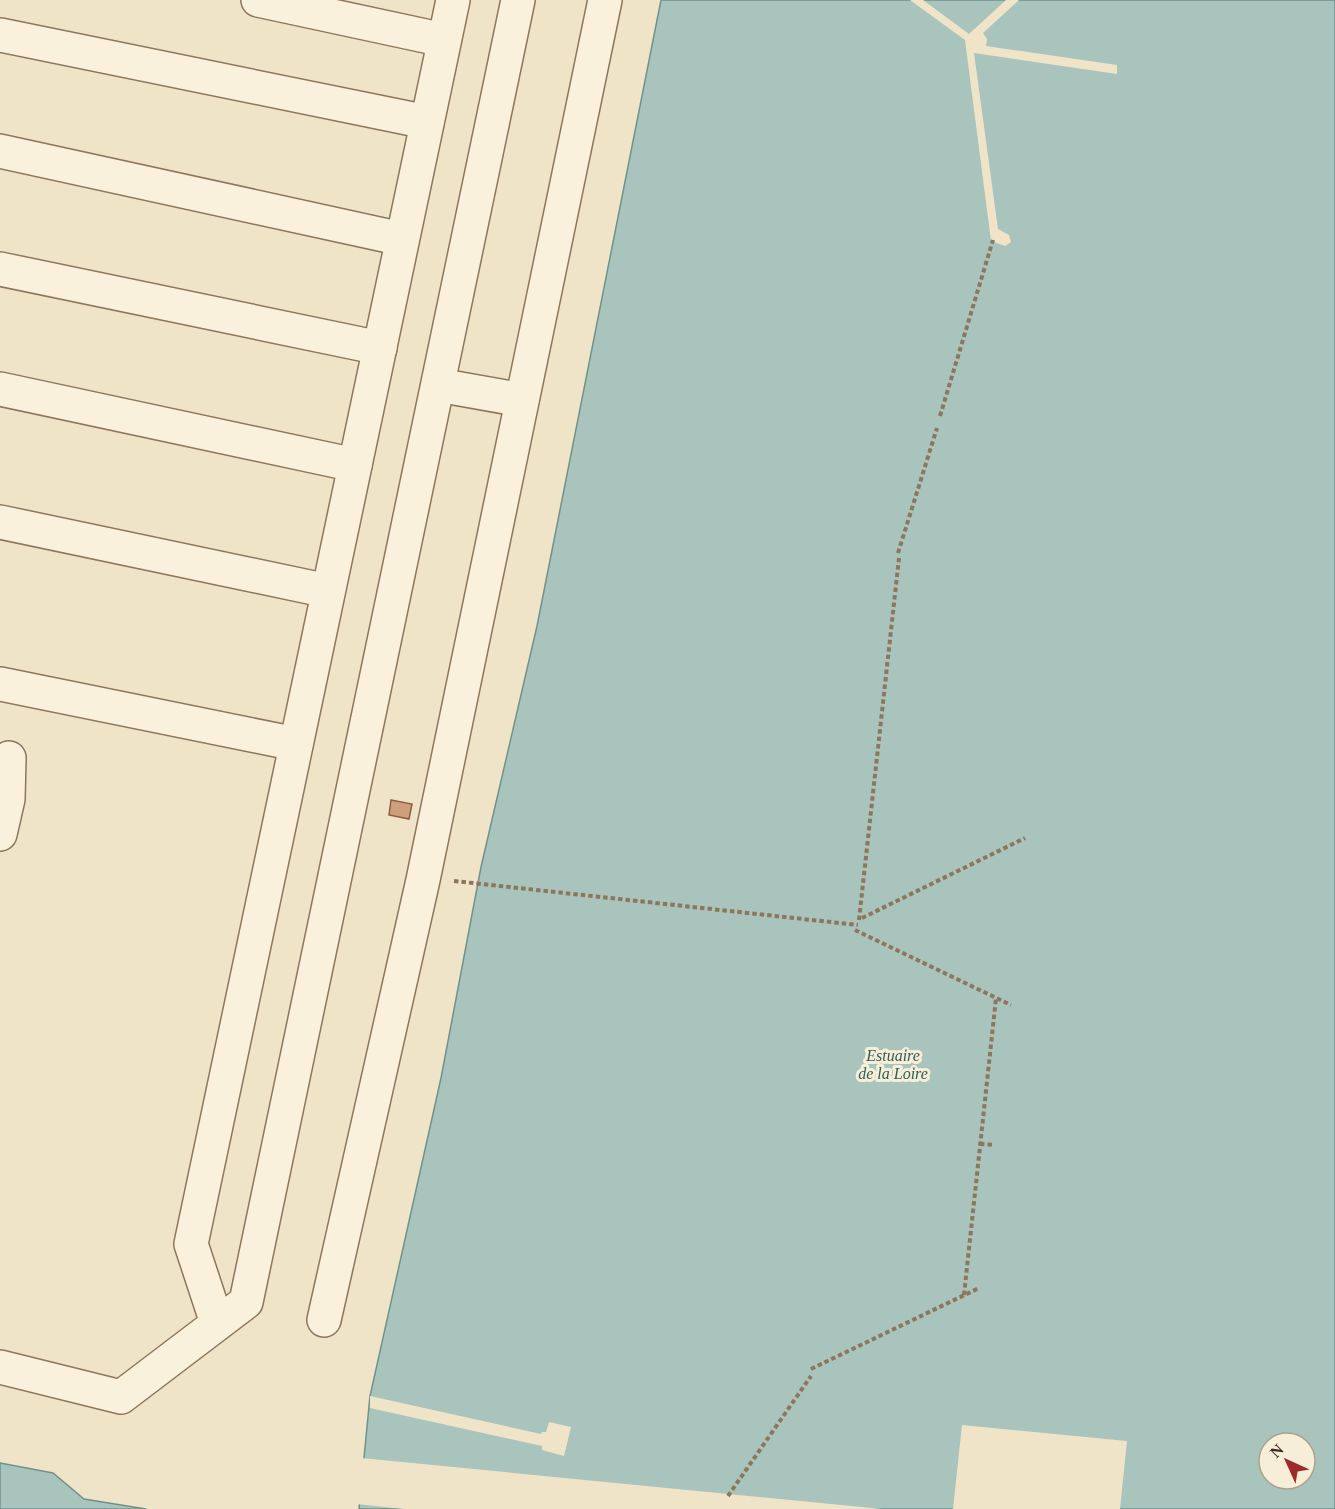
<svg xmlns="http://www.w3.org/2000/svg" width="1335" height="1509" font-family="Georgia,serif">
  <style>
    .water { fill: #a9c4bc; stroke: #6f938a; stroke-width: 1.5; fill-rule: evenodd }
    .pier { fill: #f0e4c8 }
    .building { fill: #cf9f7d; stroke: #8d5f41; stroke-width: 1.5 }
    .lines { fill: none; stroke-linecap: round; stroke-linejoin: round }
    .minor-casing { stroke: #8d765c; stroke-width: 36 }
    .path { stroke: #8d765c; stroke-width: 4; stroke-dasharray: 4.5 3; stroke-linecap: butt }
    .minor { stroke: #faf1dc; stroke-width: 33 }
    .labels { text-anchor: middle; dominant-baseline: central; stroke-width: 6; stroke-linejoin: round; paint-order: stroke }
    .water-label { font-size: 16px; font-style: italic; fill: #2f5d5a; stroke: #f7eed8 }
  </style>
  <rect width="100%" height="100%" fill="#f0e4c8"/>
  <g class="water">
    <path d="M 661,0 L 1335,0 L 1335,1509 L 359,1509 L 370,1396 L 441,1078 L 481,867 L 537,626 ZM 1269,1443 L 1305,1443 L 1305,1479 L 1269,1479 Z"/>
    <polygon points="0,1463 53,1473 84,1499 146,1509 0,1509"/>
  </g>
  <g class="pier">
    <polygon points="910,0 923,0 969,34 1006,0 1019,0 983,33 987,39 986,46 1117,65 1117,74 974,53 998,229 1009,235 1011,242 1005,246 991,241 965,40"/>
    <polygon points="370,1396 541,1434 542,1432 546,1432 549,1422 571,1427 564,1456 542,1450 542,1446 370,1408"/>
    <polygon points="962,1425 1127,1441 1120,1509 953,1509"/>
    <polygon points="361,1458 882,1509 404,1509 356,1504"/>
  </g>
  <polygon class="building" points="391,800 412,804 409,819 389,815"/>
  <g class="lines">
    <defs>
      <g id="minor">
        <polyline points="258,0 444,40"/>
        <polyline points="0,35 427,122"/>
        <polyline points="0,151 402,239"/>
        <polyline points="0,269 380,348"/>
        <polyline points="438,385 522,400"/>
        <polyline points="0,389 355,465"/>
        <polyline points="0,522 328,591"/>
        <polyline points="0,684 296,744"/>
        <polyline points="0,834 8,799 9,758"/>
        <polyline points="324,1320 423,880 605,0"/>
        <polyline points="217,1323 191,1244 453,0"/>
        <polyline points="0,1367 121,1397 246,1302 518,0"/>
      </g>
    </defs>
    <use href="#minor" class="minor-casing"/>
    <g class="path">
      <polyline points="940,416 993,240"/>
      <polyline points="898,553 937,428"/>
      <polyline points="454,881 858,925"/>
      <polyline points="862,918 1025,838"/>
      <polyline points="859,920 899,558"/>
      <polyline points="855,930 1011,1005"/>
      <polyline points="980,1144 994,1145"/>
      <polyline points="964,1295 996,998"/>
      <polyline points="811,1369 979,1288"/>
      <polyline points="728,1496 811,1376"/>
    </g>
    <use href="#minor" class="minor"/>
  </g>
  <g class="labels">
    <g class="water-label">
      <text x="893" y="1055">Estuaire<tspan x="893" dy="18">de la Loire</tspan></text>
    </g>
  </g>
  <g transform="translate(1287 1461) rotate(315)"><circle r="28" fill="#f7eed8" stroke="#ada18e" stroke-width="1.5"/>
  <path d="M0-4.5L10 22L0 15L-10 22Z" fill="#9e2a2b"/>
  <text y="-9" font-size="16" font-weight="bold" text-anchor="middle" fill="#3d2e20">N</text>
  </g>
</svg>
